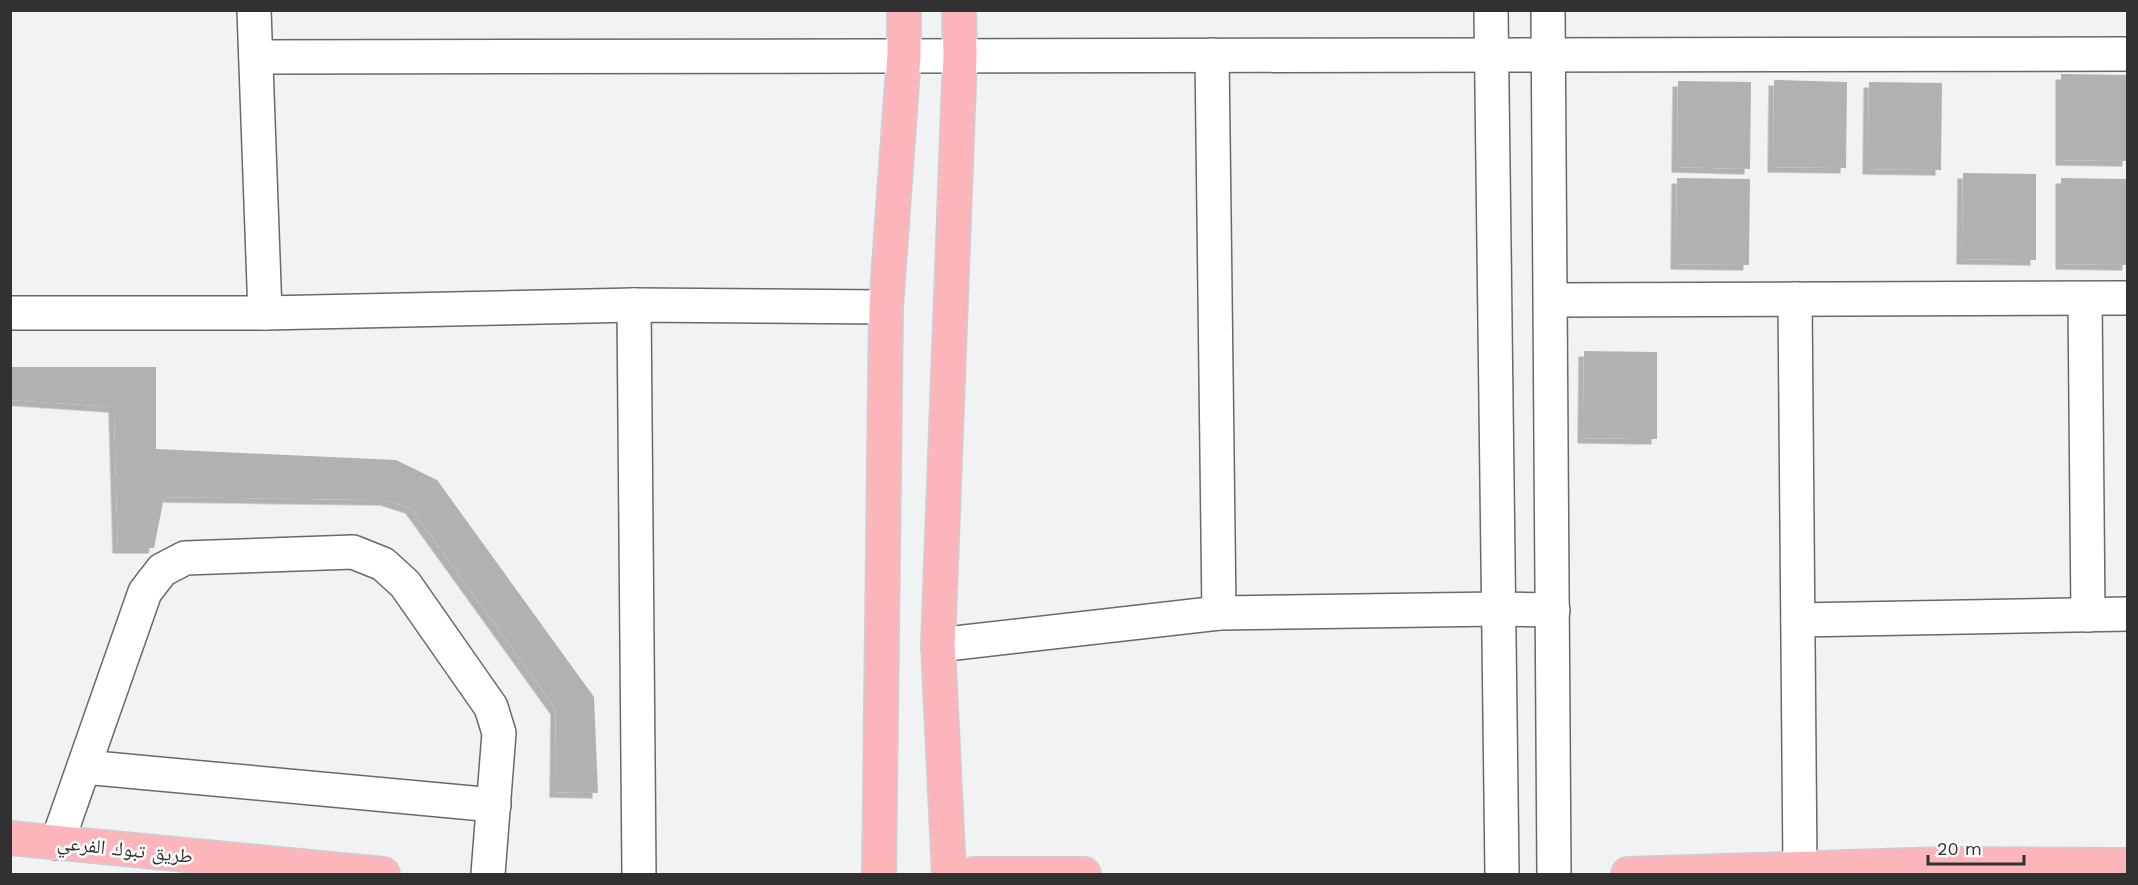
<svg xmlns="http://www.w3.org/2000/svg" width="2138" height="885" font-family="'Work Sans','Noto Naskh Arabic',sans-serif">
  <style>
    .building { fill: #b1b1b3; filter: url(#shadow) }
    .lines { fill: none; stroke-linecap: round; stroke-linejoin: round }
    .minor-casing { stroke: #69696a; stroke-width: 36 }
    .major-casing { stroke: #cecece; stroke-width: 36 }
    .minor { stroke: #fff; stroke-width: 33 }
    .major { stroke: #fdb5bc; stroke-width: 33 }
    .labels { text-anchor: middle; dominant-baseline: central; stroke-width: 5; stroke-linejoin: round; paint-order: stroke }
    .street-label { font-size: 20px; fill: #313131; stroke: #fff }
  </style>
  <defs>
    <filter id="shadow"><feDropShadow dx="-5.5" dy="5.5" stdDeviation="0" flood-color="#0004"/></filter>
  </defs>
  <rect width="100%" height="100%" fill="#f1f2f3"/>
  <g class="building">
    <polygon points="2061,74 2128,75 2128,161 2061,160"/>
    <polygon points="1774,80 1847,82 1846,168 1773,167"/>
    <polygon points="1678,81 1751,82 1750,169 1677,167"/>
    <polygon points="1869,82 1942,83 1941,170 1868,169"/>
    <polygon points="1963,173 2036,174 2036,260 1962,259"/>
    <polygon points="1677,178 1750,179 1749,265 1676,264"/>
    <polygon points="2061,178 2128,179 2128,265 2061,264"/>
    <polygon points="1584,351 1657,352 1657,439 1583,438"/>
    <polygon points="10,367 156,367 156,449 396,460 437,480 594,697 598,793 555,792 556,709 411,508 386,500 164,497 154,548 118,548 114,407 10,400"/>
  </g>
  <g class="lines">
    <defs>
      <g id="minor">
        <polyline points="254,10 265,313"/>
        <polyline points="1491,10 1502,874"/>
        <polyline points="1548,10 1554,874"/>
        <polyline points="1212,55 1219,613"/>
        <polyline points="256,57 2128,54"/>
        <polyline points="1795,299 1800,869"/>
        <polyline points="2085,299 2088,615"/>
        <polyline points="1551,300 2128,298"/>
        <polyline points="634,305 639,874"/>
        <polyline points="10,313 265,313 634,305 886,307"/>
        <polyline points="1798,620 2128,614"/>
        <polyline points="938,645 1219,613 1498,609 1553,610"/>
        <polyline points="84,767 494,805"/>
        <polyline points="57,843 145,592 162,570 185,558 353,552 383,564 405,584 491,707 499,733 488,874"/>
      </g>
      <g id="major">
        <polyline points="10,838 383,874"/>
        <polyline points="879,874 886,307 904,55 904,10"/>
        <polyline points="949,874 938,645 960,56 959,10"/>
        <polyline points="974,874 1084,874"/>
        <polyline points="1628,874 1945,864 2128,865"/>
      </g>
    </defs>
    <use href="#minor" class="minor-casing"/>
    <use href="#major" class="major-casing"/>
    <use href="#minor" class="minor"/>
    <use href="#major" class="major"/>
  </g>
  <g class="labels">
    <g class="street-label">
      <text transform="translate(125 849) rotate(6)">طريق تبوك الفرعي</text>
    </g>
  </g>
  <rect width="2138" height="885" fill="none" stroke="#313131" stroke-width="24"/>
  <path d="M1928 855v9h96v-9" fill="none" stroke="#313131" stroke-width="3"/>
  <text x="1937" y="855" font-size="18" fill="#313131" stroke="#ffffff" stroke-width="4.5" paint-order="stroke">20 m</text>
</svg>
